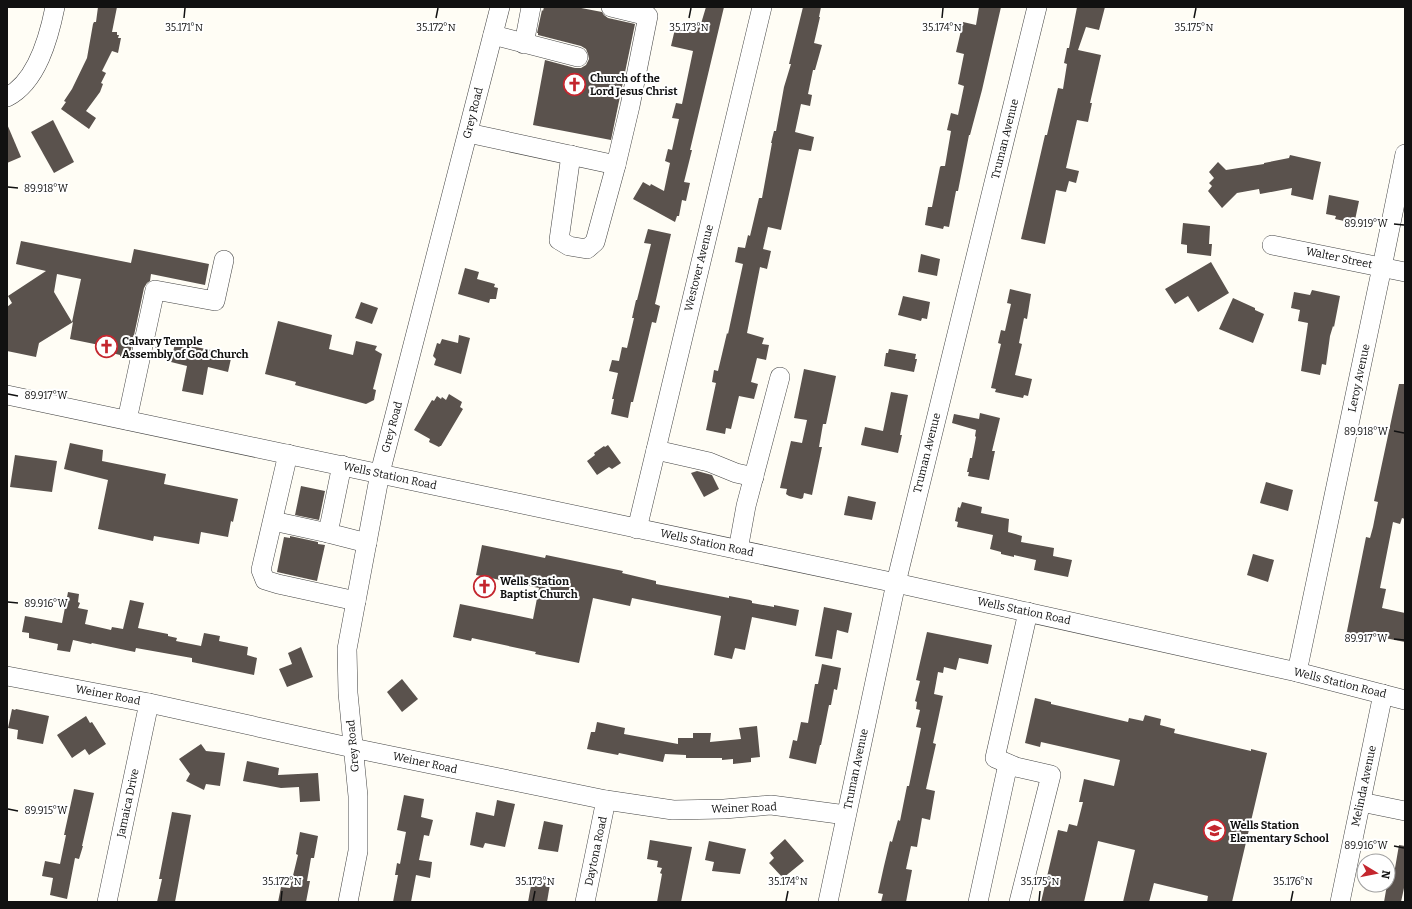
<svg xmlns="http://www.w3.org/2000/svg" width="1412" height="909" font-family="Bitter,serif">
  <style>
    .building { fill: #5a524d; fill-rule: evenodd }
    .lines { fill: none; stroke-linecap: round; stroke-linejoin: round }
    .minor-casing { stroke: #444; stroke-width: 20 }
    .minor { stroke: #fff; stroke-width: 19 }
    .ticks { fill: none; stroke: #111; stroke-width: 1.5 }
    .labels { text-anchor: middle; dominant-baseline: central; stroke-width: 4; stroke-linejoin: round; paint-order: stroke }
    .poi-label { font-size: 11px; font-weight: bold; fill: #111; stroke: #fff; text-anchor: start }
    .street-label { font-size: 11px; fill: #111; stroke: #fff }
    .ticks-label { font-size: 10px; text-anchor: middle; fill: #111; stroke: #fff; stroke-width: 4; stroke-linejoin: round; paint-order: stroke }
  </style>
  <rect width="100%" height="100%" fill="#fffdf5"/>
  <g class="building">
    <polygon points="98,7 117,7 112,32 117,32 117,35 119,35 118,38 121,38 118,53 112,51 102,71 106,73 101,83 103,84 100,92 86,111 96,118 89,129 61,109 66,102 64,101 72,89 87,58 93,24 94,22 96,22"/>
    <polygon points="544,7 576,7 602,12 604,15 608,18 635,24 611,140 533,125 545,60 575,68 581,68 586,65 589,59 588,54 586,49 581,46 538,35 538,33 537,33 542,10 543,11"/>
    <polygon points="706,7 724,7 690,150 692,150 684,182 690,183 686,201 682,200 679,216 677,216 675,222 633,199 643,182 650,186 651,184 664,191 670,163 665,161 668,149 672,150 679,119 672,118 676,103 682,104 693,51 671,46 675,29 695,32 696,26 700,27"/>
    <polygon points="803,7 821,7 819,17 820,17 814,43 822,45 815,70 813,70 808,94 812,95 810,106 801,104 795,132 814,137 811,151 799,149 781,230 768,227 763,249 771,251 767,269 760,267 747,333 764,338 762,344 769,345 766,360 757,358 751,382 758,384 754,399 739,396 731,429 726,428 725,434 706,430 716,383 712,382 714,370 718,371 727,333 728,334 743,264 735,262 738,247 745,248 748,235 750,236 759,198 762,198 772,143 771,143 774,131 776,131 784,87 791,64 789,64"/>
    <polygon points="979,7 1001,7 982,90 970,135 969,135 958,191 956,191 949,227 944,226 943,229 925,225 928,207 932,207 940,167 941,166 945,166 951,131 947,130 951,113 958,115 964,86 958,84 964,54 956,52 963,22 976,25"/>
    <polygon points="1077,7 1105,7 1099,30 1086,27 1078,50 1101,55 1090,103 1092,103 1088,122 1077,120 1066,168 1079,171 1076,183 1069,181 1066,192 1056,190 1045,244 1021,239 1045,135 1047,135 1057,92 1058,88 1063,89 1067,64 1064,63 1067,48 1069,48"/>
    <polygon points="53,120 74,162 54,173 31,132"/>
    <polygon points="7,124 21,157 7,163"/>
    <polygon points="1290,155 1321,162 1313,200 1291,195 1292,188 1260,194 1259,189 1237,193 1222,208 1208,191 1212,186 1209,183 1214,178 1209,172 1218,162 1226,170 1264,164 1264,163 1289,158"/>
    <polygon points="1329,195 1359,201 1355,220 1350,219 1349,222 1335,219 1336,216 1326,214"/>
    <polygon points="1183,223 1210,226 1209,244 1212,244 1211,256 1187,253 1187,245 1181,244"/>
    <polygon points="648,229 671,234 655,304 660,306 656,323 652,322 633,402 631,402 628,418 611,414 614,399 612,399 618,373 609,371 612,360 619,361 622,347 627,348 634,318 632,318 636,300 637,300 651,244 644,243"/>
    <path d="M 21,241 L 131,263 L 134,249 L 209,264 L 205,285 L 151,274 L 150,281 L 147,283 L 144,288 L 129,359 L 120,357 L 120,355 L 112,353 L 114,348 L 70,339 L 73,322 L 39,343 L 36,357 L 7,351 L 7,307 L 12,303 L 8,296 L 46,271 L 16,264 ZM 57,274 L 81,279 L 72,322 L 54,292 Z"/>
    <polygon points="921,254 940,259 937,276 918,272"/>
    <polygon points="1211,262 1229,293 1198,312 1188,296 1175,304 1165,289"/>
    <polygon points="465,268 479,272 477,279 495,284 494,287 498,288 496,299 490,299 489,303 458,294"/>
    <polygon points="1010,289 1031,294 1027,319 1024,318 1019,343 1022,344 1015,375 1032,379 1028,396 1024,395 1023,398 995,392 996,389 991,388 1001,344 998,343 1001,330 1005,331 1011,304 1007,303"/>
    <polygon points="1312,290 1340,296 1334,327 1333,326 1330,336 1326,365 1322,364 1320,375 1301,371 1308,323 1298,321 1300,310 1291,308 1294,292 1310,295"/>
    <polygon points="903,296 930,302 927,319 922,318 921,321 898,315"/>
    <polygon points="1233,298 1255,308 1255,310 1264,314 1253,343 1219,329"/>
    <polygon points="361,302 378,308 372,324 355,318"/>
    <polygon points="278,321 332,335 329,349 353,355 356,341 377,346 375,350 382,354 373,389 376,390 374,400 366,404 295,385 296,382 265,374"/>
    <polygon points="459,335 470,338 461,374 434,365 436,359 433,356 437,343 440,344 442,339 458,343"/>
    <polygon points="175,343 232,354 228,372 208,367 203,395 182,391 187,366 171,362"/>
    <polygon points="889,349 916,354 915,359 917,359 914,372 884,366 886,353 888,353"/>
    <polygon points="804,369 836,376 826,424 823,424 819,447 822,447 812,495 804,493 803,498 801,499 789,496 786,494 787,489 780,488 791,441 802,443 807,420 794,418"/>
    <polygon points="1399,384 1405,384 1405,519 1402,518 1400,524 1393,522 1380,588 1386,589 1382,608 1405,613 1405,642 1369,635 1368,640 1346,636 1366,537 1370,538 1373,527 1378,502 1374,501"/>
    <polygon points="891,392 908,395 900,435 902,435 898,453 861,445 865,427 883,431"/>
    <polygon points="449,394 462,402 460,407 463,409 441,446 440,446 439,447 429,442 430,439 414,430 432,400 434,401 437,396 441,399 442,397 446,400"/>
    <polygon points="980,413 1000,418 992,451 995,451 989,480 968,476 969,472 967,472 970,458 972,458 976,437 975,436 976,430 952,423 954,414 979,419"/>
    <polygon points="70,443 103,450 102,461 166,474 164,484 238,499 233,522 231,521 228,537 201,532 199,544 154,536 153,541 98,529 108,480 64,469"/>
    <polygon points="608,445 621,463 612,469 609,467 597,475 587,461 595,455 594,453 604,446 605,447"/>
    <polygon points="15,455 57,461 52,492 10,487"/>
    <polygon points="697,471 712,475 719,489 704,497 691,473"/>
    <polygon points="1266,482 1293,490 1288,511 1260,503"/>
    <polygon points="301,486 325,491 319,520 295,515"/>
    <polygon points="848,496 876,502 872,520 844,515"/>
    <polygon points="962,502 982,507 981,513 1009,519 1008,532 1022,536 1021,542 1054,548 1053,556 1072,560 1068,577 1034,570 1036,560 1014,555 1014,557 1001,554 1001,552 990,549 993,535 957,527 958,522 955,521 958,507 960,508"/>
    <polygon points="290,536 318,542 318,544 325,545 317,581 277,572 284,537 290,538"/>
    <polygon points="482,545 545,558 546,555 623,571 622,573 656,581 656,584 729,598 729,596 750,600 752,601 752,603 774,607 774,605 799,610 796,626 752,617 745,650 735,648 732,659 714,655 721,616 632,598 630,606 593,598 579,663 535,654 536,652 472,638 471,641 453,637 460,604 533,619 539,588 476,575"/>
    <polygon points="1253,554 1274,560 1268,582 1247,575"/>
    <polygon points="68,592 79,594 78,602 80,603 78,608 88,610 85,624 111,630 112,627 123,629 130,600 144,603 138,628 168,634 168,636 177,638 176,641 201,646 204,633 220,636 219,641 248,647 247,655 257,658 254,675 192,662 192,658 136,648 135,652 92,643 91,644 73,640 70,652 57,650 58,644 29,638 29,633 22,632 25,616 62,623"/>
    <polygon points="824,607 852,613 848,633 837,630 832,659 815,656"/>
    <polygon points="927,632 992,645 988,664 959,658 956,670 944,667 943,673 938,672 934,694 943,696 933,743 936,744 926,789 935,791 930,820 922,818 917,847 911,846 906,869 912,870 906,902 881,902 883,894 878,893 884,866 890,841 892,842 898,820 900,821 907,786 909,786 921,728 916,727 920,710 916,709 917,702 915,701 920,681 916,680"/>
    <polygon points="301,647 313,677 287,687 279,669 292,664 288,653"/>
    <polygon points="822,664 841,668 837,690 834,689 831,705 829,705 821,745 820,745 816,764 789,758 793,740 797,741 801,722 808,723 815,684 818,684"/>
    <polygon points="402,679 418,699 402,712 387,692"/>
    <polygon points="1035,698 1051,702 1051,704 1128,722 1129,718 1143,721 1145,715 1161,719 1160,725 1175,729 1174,733 1251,751 1251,749 1267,753 1232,902 1207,902 1208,896 1154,883 1149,902 1123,902 1135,850 1098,841 1084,902 1041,902 1058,830 1067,832 1069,824 1077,826 1083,802 1079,802 1084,779 1114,786 1120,760 1041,742 1040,747 1025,743"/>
    <polygon points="12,709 15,710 16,709 49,716 43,744 17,739 18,730 8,728"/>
    <polygon points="86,716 90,723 92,722 106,744 89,755 85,749 72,758 57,735"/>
    <polygon points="597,722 625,728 624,734 678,744 678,738 693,738 693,733 711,733 710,742 741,739 739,728 757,726 760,757 751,758 751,762 733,764 733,759 722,760 722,758 686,758 686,755 665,754 663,762 619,753 618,755 587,749 591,732 595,732"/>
    <polygon points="201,744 206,751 225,753 220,786 206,784 204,790 186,781 190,774 179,759"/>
    <polygon points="247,761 279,768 278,775 318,773 320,801 300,802 299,787 281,788 243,781"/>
    <polygon points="74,789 94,793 82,846 83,846 79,859 75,858 67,899 50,895 53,878 42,876 45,861 60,864 66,835 64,835"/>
    <polygon points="404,795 424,799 421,817 433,820 429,836 424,835 419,860 432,862 430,878 416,875 411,902 393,902 398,875 395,875 397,863 400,864 406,832 397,830"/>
    <polygon points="497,800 515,804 505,847 485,843 483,848 470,845 476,812 494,816"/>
    <polygon points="172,812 191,815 175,902 157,902 162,879 159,879"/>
    <polygon points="544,821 563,825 558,852 538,849"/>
    <polygon points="300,832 318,836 314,858 311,858 307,881 310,881 306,902 278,902 281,887 290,888 298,855 296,854"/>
    <polygon points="785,839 804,861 783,878 769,863 774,858 770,853"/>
    <polygon points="650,840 692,847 681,902 657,902 662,874 660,873 662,868 657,867 658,861 647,859"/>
    <polygon points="709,841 746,849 740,874 712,871 714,862 705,860"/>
    <polygon points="1399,845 1405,846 1405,889 1404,888 1401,902 1384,902 1389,873 1394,874"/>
    <polygon points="532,880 550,884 547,902 528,902"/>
  </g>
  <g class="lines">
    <defs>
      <g id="minor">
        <polyline points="493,35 578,57"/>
        <polyline points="524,44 531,7"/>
        <path d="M 7,97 C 37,82 49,37 55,7"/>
        <polyline points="468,133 616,165"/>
        <polyline points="571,155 559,240 569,246 587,249 595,242 616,165 630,106 648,16 611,7"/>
        <polyline points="1272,245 1405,272"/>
        <polyline points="7,395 896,583 1297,672 1405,700"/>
        <polyline points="127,420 155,290 215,301 224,260"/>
        <polyline points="656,450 709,462 736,473 754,477"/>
        <polyline points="288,454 261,570 265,580 278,584 356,601"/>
        <polyline points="342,465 328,533 367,543"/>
        <polyline points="273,521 328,533"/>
        <polyline points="637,529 762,7"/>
        <polyline points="738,550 746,506 780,377"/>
        <polyline points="1297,672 1382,267 1405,154"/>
        <polyline points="7,676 149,703 353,748 606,800 673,810 724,809 771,805 846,815"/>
        <polyline points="1361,802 1405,811"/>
        <polyline points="107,902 149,703"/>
        <polyline points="348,902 358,851 358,796 348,693 347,649 380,473 500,7"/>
        <polyline points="585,902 606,800"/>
        <polyline points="828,902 896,583 1037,7"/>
        <polyline points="978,902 1008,764"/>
        <polyline points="1019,902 1051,775 1016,767 995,758 1028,612"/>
        <polyline points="1340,902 1383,694"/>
      </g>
    </defs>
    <use href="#minor" class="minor-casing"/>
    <use href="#minor" class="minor"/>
  </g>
  <path class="ticks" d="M 184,18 L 185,8M 436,18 L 438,8M 689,18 L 691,8M 942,18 L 943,8M 1194,18 L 1196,8M 8,187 L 18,188M 1394,224 L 1404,225M 8,394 L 18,396M 1394,431 L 1404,433M 8,602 L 18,603M 1394,639 L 1404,640M 8,809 L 18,811M 1394,846 L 1404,848M 281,901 L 282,891M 533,901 L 535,891M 786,901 L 788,891M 1039,901 L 1040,891M 1291,901 L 1293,891"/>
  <defs>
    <symbol id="church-ring" viewBox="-11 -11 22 22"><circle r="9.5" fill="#fff" stroke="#c4262e" stroke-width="1.5"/><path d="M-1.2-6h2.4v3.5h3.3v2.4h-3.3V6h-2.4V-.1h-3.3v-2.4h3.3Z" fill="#c4262e"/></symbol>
    <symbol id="school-ring" viewBox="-11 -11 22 22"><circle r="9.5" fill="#fff" stroke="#c4262e" stroke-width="1.5"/><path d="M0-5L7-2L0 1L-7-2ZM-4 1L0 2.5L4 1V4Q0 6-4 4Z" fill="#c4262e"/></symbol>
  </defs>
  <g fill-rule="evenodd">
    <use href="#church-ring" x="562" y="72" width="25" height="25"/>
    <use href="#church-ring" x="94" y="334" width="25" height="25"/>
    <use href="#church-ring" x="472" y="574" width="25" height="25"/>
    <use href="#school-ring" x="1202" y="818" width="25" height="25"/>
  </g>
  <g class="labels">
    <g class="poi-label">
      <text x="590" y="78">Church of the<tspan x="590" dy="13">Lord Jesus Christ</tspan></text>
      <text x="122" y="341">Calvary Temple<tspan x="122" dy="13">Assembly of God Church</tspan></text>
      <text x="500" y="581">Wells Station<tspan x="500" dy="13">Baptist Church</tspan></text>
      <text x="1230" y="825">Wells Station<tspan x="1230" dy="13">Elementary School</tspan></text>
    </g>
    <g class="street-label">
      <text transform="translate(473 113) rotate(-76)">Grey Road</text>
      <text transform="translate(1005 139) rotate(-76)">Truman Avenue</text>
      <text transform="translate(1339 258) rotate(12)">Walter Street</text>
      <text transform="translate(699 268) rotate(-76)">Westover Avenue</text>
      <text transform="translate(1359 378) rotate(-78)">Leroy Avenue</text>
      <text transform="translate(392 427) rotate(-75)">Grey Road</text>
      <text transform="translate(927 453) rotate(-76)">Truman Avenue</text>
      <text transform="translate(390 476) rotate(12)">Wells Station Road</text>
      <text transform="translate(707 543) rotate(12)">Wells Station Road</text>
      <text transform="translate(1024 611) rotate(12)">Wells Station Road</text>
      <text transform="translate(1340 683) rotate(14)">Wells Station Road</text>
      <text transform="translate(108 695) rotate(11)">Weiner Road</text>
      <text transform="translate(353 746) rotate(-95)">Grey Road</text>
      <text transform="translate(425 763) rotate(12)">Weiner Road</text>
      <text transform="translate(856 769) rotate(-78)">Truman Avenue</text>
      <text transform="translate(1364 786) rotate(-78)">Melinda Avenue</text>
      <text transform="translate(128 803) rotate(-78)">Jamaica Drive</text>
      <text transform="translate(744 808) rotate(-2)">Weiner Road</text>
      <text transform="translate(596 851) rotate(-78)">Daytona Road</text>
    </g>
  </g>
  <g class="ticks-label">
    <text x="184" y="31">35.171°N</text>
    <text x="436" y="31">35.172°N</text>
    <text x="689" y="31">35.173°N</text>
    <text x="942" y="31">35.174°N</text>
    <text x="1194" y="31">35.175°N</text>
    <text x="46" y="192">89.918°W</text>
    <text x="1366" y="227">89.919°W</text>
    <text x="46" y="399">89.917°W</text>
    <text x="1366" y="435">89.918°W</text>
    <text x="46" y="607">89.916°W</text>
    <text x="1366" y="642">89.917°W</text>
    <text x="46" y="814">89.915°W</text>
    <text x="1366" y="849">89.916°W</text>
    <text x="282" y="885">35.172°N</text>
    <text x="535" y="885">35.173°N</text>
    <text x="788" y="885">35.174°N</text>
    <text x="1040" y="885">35.175°N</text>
    <text x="1293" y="885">35.176°N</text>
  </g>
  <rect width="1412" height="909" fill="none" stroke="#111111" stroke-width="16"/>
  <g transform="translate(1376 873) rotate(100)"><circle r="19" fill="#ffffff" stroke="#a0a0a0"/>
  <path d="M0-3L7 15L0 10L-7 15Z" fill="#c4262e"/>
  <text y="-6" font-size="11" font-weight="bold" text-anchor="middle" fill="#111111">N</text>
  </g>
</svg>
